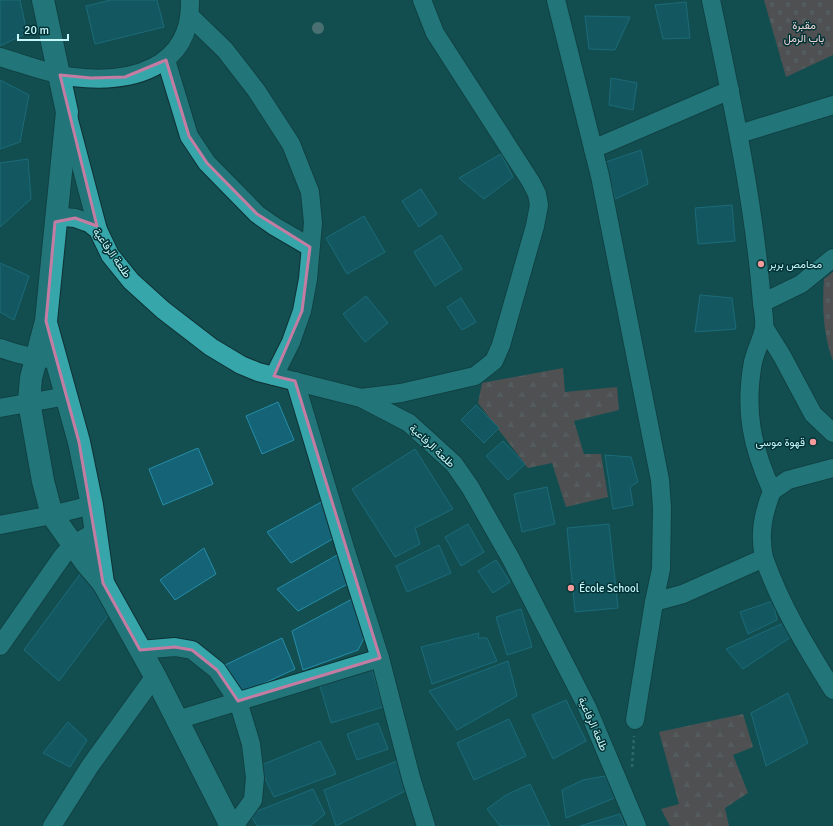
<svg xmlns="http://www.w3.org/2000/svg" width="833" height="826" font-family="Signika,Vazirmatn,sans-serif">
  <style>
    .forest { fill: url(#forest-firs) }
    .cemetery { fill: url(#cemetery-stones) }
    .building { fill: #146377; stroke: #278da8 }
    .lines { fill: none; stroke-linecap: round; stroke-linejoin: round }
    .minor-casing { stroke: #0f3133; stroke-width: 20 }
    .tertiary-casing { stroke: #0f3133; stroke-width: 24 }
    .path { stroke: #4e8688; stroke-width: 2.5; stroke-dasharray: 3 3; stroke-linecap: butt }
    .minor { stroke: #37a6ab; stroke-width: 18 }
    .tertiary { stroke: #37a6ab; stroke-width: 22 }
    .tree { fill: #8c9899 }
    .marked { fill: none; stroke: #c47ca2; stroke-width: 3; stroke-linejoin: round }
    .poi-dot { fill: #f59b9b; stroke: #013235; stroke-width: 1.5 }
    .labels { text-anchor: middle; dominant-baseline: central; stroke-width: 3; stroke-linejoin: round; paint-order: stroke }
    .park-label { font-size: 11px; fill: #efd4d4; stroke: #013235 }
    .street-label { font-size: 11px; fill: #c7f7f9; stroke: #013235 }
    .poi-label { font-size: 11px; fill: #c7f7f9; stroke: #013235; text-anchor: start }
  </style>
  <defs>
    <pattern id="forest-firs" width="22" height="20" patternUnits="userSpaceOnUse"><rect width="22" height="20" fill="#975253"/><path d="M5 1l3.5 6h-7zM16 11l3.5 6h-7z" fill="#a46c6c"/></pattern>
    <pattern id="cemetery-stones" width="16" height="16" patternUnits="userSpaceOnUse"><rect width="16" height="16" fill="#975253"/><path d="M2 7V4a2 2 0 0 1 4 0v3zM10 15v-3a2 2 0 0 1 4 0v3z" fill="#a46c6c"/></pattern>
  </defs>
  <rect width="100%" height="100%" fill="#134e51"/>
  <g class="forest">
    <polygon points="563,368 565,392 617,387 619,410 574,421 584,454 601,454 608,497 566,507 552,463 528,468 478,403 482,383"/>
    <polygon points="743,714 753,747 733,755 748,793 725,808 729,826 670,826 661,809 679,804 659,732"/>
  </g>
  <g class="cemetery">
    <polygon points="764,0 833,0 833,55 786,77"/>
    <path d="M 833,272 L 833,361 C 823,335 822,306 824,279 Z"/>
  </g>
  <g class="building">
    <polygon points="0,0 20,0 27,33 0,46"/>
    <polygon points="111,0 157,0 164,27 95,44 86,6"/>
    <polygon points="686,2 690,38 663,39 655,5"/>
    <polygon points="585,16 630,17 615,50 589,49"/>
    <polygon points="611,78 637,83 633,110 609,105"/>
    <polygon points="0,80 29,95 20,142 0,149"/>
    <polygon points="641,150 648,184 615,199 606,162"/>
    <polygon points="501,154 513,177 484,199 459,178"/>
    <polygon points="28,159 31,199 0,227 0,163"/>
    <polygon points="421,189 437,214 419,227 402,201"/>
    <polygon points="732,205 735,241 698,244 695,208"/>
    <polygon points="364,216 385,252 347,274 326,238"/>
    <polygon points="441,235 462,269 435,286 414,252"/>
    <polygon points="0,263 29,276 14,320 0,312"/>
    <polygon points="700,295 732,298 736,329 695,332"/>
    <polygon points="366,296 388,323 365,342 343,314"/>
    <polygon points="461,298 476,322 462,330 447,307"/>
    <polygon points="278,402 294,440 262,454 246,416"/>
    <polygon points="476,405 499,428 484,443 461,420"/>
    <polygon points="503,441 525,464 508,480 486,456"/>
    <polygon points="198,448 213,484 163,505 149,469"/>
    <polygon points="415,449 453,509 415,528 420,544 395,557 352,489"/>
    <polygon points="605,455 631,457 638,482 630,487 633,505 613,509"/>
    <polygon points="547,487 555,524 522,532 514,494"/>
    <polygon points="325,500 336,537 291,563 267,532"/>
    <polygon points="468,524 484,552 461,566 445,537"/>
    <polygon points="609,524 618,608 575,612 567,528"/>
    <polygon points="439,545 451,573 407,592 396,566"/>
    <polygon points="204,548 216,574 175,600 160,580"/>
    <polygon points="339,554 355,580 298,611 277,589"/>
    <polygon points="496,560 510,582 493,593 478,571"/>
    <polygon points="83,570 109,614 59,681 24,650"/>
    <polygon points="356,597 370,626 358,650 303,670 292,631"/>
    <polygon points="773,601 777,620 748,634 740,612"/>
    <polygon points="521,609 532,647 507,655 496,617"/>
    <polygon points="788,621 794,635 743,669 726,649"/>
    <polygon points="479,633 478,638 487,638 497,661 432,684 421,647"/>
    <polygon points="282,638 295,669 243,693 225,665"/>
    <polygon points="508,661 517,696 457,730 429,691"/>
    <polygon points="372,669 383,707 331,723 320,686"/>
    <polygon points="788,693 808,743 766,766 751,713"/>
    <polygon points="566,700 586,741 553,759 532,715"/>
    <polygon points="509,719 526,756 474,780 457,743"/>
    <polygon points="68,722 87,740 70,767 43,753"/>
    <polygon points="378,723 388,749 357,760 347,734"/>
    <polygon points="320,741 336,774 274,797 259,766"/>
    <polygon points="397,761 407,790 336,826 324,790"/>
    <polygon points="605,776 619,796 566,818 562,790 583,780"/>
    <polygon points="530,784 550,826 500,826 487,809 506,795"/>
    <polygon points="313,789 325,814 310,826 257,826 250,814"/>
    <polygon points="620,814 625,826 580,826"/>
  </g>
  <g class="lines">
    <defs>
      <g id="minor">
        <path d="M 556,0 L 600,176 L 660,480 L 662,508 L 661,569 L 654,602 L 683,594 L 764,558 C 759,533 763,514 772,491 C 752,447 744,411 753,362 C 756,350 762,339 764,328 C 765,320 763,311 762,303 C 754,201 732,101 711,0"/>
        <polyline points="191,17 225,50 256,90 291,144 310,192 313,223 308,279 302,311 291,342 274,376"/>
        <path d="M 0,57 C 24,64 49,74 73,77 C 130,84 192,69 190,0"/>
        <polyline points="166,60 189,136 207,163 257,214 274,226 310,247"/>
        <polyline points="69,120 98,230"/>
        <polyline points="739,134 833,105"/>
        <polyline points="593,149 730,90"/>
        <polyline points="55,222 64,217 75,218 89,223 98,230 110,255 131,281 163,310 211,347 241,365 258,372 361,398 409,423 454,464 470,487 511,559 587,707 637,826"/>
        <polyline points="762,303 801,284 833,258"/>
        <polyline points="764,327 782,356 813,414 833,433"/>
        <path d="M 0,348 C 16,354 32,358 50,359"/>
        <polyline points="295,381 345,548 380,658 411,778 426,826"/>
        <polyline points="361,398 401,393 475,376 494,361 501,345 535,226 539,205 537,194 531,182 435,33 422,0"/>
        <polyline points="0,408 67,396"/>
        <polyline points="772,491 788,480 833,468"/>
        <polyline points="0,525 52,515 92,505"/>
        <path d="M 764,558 C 781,606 806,647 833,690"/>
        <polyline points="0,646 62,557 72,545 95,532"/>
        <polyline points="140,650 175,647 192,650 217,670 238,701 251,744 255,778 253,800 234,826"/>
        <polyline points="177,720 380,658"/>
        <polyline points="635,720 654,602"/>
        <polyline points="52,826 90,766 155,676"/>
      </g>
      <g id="tertiary">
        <polyline points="43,0 67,112 46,321 31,378 29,402 43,481 52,515 86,563 103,583 155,676 231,826"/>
        <polyline points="46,323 79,442 92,505 103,583"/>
      </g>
    </defs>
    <use href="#minor" class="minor-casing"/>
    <use href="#tertiary" class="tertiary-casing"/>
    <polyline class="path" points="632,767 634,736"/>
    <use href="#minor" class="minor"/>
    <use href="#tertiary" class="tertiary"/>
  </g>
  <circle class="tree" cx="318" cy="28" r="6"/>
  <path d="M0 0H833V826H0ZM 166,60 L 189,136 L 207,163 L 257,214 L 310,247 L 302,311 L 274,376 L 295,381 L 380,658 L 238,701 L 217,670 L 192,650 L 175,647 L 140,650 L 103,583 L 79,442 L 46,321 L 55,222 L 75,218 L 97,226 L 60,75 L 91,78 L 125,77 Z" fill="#134e51" fill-opacity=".55" fill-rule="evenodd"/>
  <path class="marked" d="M 166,60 L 189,136 L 207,163 L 257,214 L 310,247 L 302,311 L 274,376 L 295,381 L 380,658 L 238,701 L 217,670 L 192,650 L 175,647 L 140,650 L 103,583 L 79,442 L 46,321 L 55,222 L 75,218 L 97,226 L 60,75 L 91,78 L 125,77 Z"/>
  <g class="poi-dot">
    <circle cx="761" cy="264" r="4"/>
    <circle cx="813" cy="442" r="4"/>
    <circle cx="571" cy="588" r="4"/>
  </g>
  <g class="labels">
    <g class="park-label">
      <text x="804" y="25">مقبرة<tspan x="804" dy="13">باب الرمل</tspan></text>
    </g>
    <g class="street-label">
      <text transform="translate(112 253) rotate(55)">طلعة الرفاعية</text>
      <text transform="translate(432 446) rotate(43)">طلعة الرفاعية</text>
      <text transform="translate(593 724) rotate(66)">طلعة الرفاعية</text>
    </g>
    <g class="poi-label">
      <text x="769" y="264">محامص بربر</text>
      <text x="805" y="442" text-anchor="end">قهوة موسى</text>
      <text x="579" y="588">École School</text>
    </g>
  </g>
  <path d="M18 34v6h50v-6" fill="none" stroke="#c7f7f9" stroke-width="2"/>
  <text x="24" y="34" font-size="12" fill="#c7f7f9" stroke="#013235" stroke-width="3" paint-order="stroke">20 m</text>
</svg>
